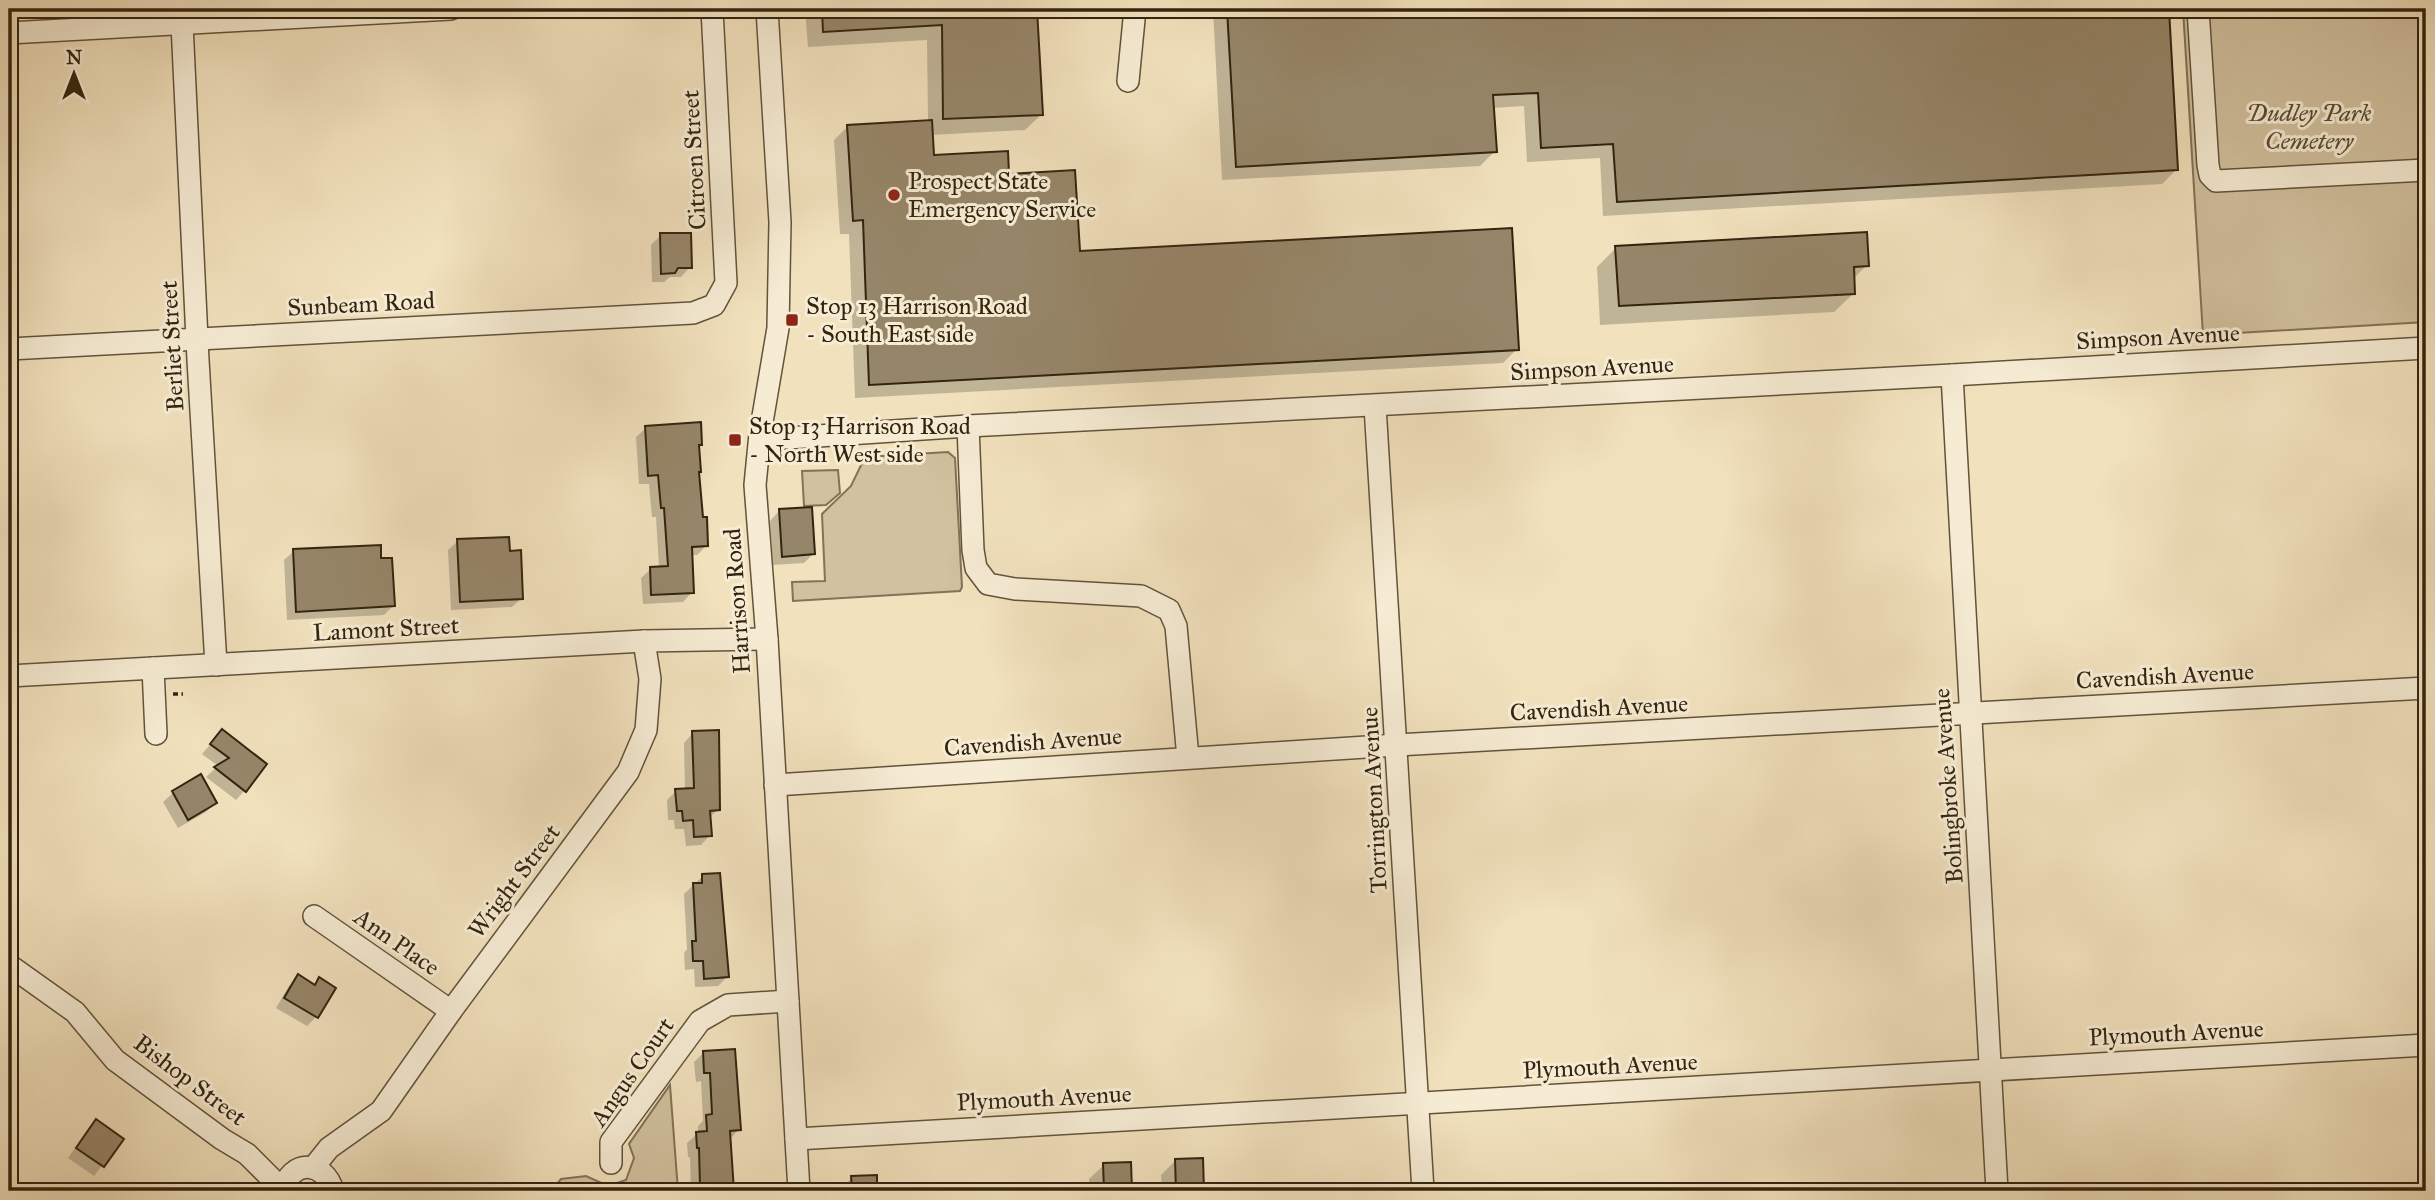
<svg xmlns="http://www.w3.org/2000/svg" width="2435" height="1200" font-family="'IM FELL Great Primer',serif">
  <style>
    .green { fill: #d1c19f; stroke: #827257; stroke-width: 2 }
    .shadow { fill: #0003 }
    .building { fill: #968669; stroke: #33240f; stroke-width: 2 }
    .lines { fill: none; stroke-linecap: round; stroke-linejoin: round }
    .minor-casing { stroke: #62533a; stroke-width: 24 }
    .path { stroke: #33240f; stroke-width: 3.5; stroke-dasharray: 5 3.5; stroke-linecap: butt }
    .minor { stroke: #f6ecd4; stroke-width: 21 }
    .poi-dot { fill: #8f2418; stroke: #f6ecd4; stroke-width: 2.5 }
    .labels { text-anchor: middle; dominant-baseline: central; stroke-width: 6; stroke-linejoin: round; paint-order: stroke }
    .park-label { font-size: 24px; font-style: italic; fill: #5a4b33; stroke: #f6ecd4 }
    .street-label { font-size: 24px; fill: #33240f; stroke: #f6ecd4 }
    .poi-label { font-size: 24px; fill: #33240f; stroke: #f6ecd4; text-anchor: start }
  </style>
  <rect width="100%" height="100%" fill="#f1e1bd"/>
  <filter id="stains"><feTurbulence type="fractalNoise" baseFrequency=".00286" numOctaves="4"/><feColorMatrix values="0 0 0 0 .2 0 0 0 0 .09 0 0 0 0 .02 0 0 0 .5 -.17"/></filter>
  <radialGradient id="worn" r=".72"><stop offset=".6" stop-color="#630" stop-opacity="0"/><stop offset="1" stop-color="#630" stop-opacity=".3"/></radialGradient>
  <g class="green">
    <polygon points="2183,9 2426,9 2426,322 2203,335"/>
    <polygon points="948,452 955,458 962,587 960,591 793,601 792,582 825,581 822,514 851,486 865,457"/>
    <polygon points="838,470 840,493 826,505 804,506 802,471"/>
    <polygon points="670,1085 678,1191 551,1191 561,1179 586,1176 608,1186 626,1180 634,1158 629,1144"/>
  </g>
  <g class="shadow">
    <polygon points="805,9 1036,9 1042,114 1025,130 931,135 932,156 1007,176 1078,253 1517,349 1503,363 855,398 849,234 840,234 834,140 848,126 928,122 927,40 808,47"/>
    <polygon points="1213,9 2167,9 2177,169 2162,184 1603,216 1600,158 1527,162 1524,106 1492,108 1495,151 1480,166 1222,180"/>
    <polygon points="661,235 690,267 681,277 670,277 664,282 652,282 651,245"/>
    <polygon points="1616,248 1867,265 1853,279 1854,293 1834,312 1600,325 1597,267"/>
    <polygon points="646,428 701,444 697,448 697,473 706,546 697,555 690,555 692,592 683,602 643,604 641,578 651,569 659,568 656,517 652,517 649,484 639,484 636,437"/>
    <polygon points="779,511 813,554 804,563 773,565 770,521"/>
    <polygon points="458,541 508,552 522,598 512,607 451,610 448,550"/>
    <polygon points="294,551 380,560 393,606 384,615 287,620 284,560"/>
    <polygon points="222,731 245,790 236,800 206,777 218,766 202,754"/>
    <polygon points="693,733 718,809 709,818 710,835 701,845 686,846 684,829 675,829 674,820 668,820 667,800 676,791 685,790 684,743"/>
    <polygon points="200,777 215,802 206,812 178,828 163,802 173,793"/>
    <polygon points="703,876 727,977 718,986 695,987 694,969 685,970 684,953 687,949 684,894"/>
    <polygon points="298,977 313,986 320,980 334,988 316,1017 307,1026 276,1008 289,986"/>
    <polygon points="704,1052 739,1129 730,1139 732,1183 747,1183 747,1191 691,1191 690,1157 688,1157 687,1143 698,1133 698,1126 703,1121 701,1081 696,1082 694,1062"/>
    <polygon points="96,1122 122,1139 94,1176 68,1158 87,1131"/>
    <polygon points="1201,1160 1202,1191 1162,1191 1161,1175 1175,1161"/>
    <polygon points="1129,1164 1131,1191 1090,1191 1089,1179 1104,1165"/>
    <polygon points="875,1177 875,1191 838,1191 852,1178"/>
    <polygon points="45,1187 52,1191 40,1191"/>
  </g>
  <g class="building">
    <polygon points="822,9 1037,9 1043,115 943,119 942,25 823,32"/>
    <polygon points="1227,9 2169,9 2178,170 1617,202 1613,144 1541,148 1538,93 1493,95 1497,152 1236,167"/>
    <polygon points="932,120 934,155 1008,151 1009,174 1075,170 1080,251 1512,228 1519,350 869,385 863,220 853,221 847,125"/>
    <polygon points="1867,232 1869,266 1854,267 1855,294 1619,306 1615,246"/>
    <polygon points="660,233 691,233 692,268 678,268 675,273 661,274"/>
    <polygon points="701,422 702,445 699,445 701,472 699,472 703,517 707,517 708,546 692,547 694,593 651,595 650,567 668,566 664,508 661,508 658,475 648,476 645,426"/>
    <polygon points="812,507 815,554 782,557 779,509"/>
    <polygon points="509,537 510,551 521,550 523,599 460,602 457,539"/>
    <polygon points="381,545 381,558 392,558 395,606 296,612 293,549"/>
    <polygon points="222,729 267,764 246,792 214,767 229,758 210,744"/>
    <polygon points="719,730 720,810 710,811 712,836 694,837 693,820 683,821 682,811 677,811 675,789 694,788 692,731"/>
    <polygon points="201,774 217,803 188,820 172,791"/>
    <polygon points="720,873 729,977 704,979 703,961 693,961 692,941 696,941 693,883 702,883 702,874"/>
    <polygon points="298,974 315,985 319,977 336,988 318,1018 284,998"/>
    <polygon points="735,1049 741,1130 730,1131 734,1191 712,1191 712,1186 700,1186 699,1148 697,1148 696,1132 707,1131 706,1115 712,1114 710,1073 704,1073 703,1051"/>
    <polygon points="96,1119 124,1139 104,1167 76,1148"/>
    <polygon points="1203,1158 1204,1191 1176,1191 1175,1159"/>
    <polygon points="1131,1162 1132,1191 1104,1191 1103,1163"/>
    <polygon points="877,1175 877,1191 852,1191 851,1176"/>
  </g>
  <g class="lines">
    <defs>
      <g id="minor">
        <polyline points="767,9 780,222 778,328 760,434 755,485 767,639 799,1191"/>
        <polyline points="2198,9 2208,165 2210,175 2216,181 2426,170"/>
        <polyline points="182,24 198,360 216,665"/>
        <polyline points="9,33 451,9"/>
        <polyline points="1128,81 1135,9"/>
        <polyline points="9,349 693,313 714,305 726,283 712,9"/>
        <polyline points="1952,375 1997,1191"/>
        <polyline points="1375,406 1423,1191"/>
        <polyline points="968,426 973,550 976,568 988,584 1015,589 1141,596 1169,610 1176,626 1188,758"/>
        <polyline points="760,434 788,438 968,426 1952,375 2426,348"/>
        <polyline points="153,668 156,734"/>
        <polyline points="9,676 644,641 767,639"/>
        <polyline points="775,785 1397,745 2426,688"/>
        <polyline points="314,916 451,1011"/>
        <polyline points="9,965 75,1012 115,1060 222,1139 247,1154 283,1190"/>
        <polyline points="796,1139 2426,1045"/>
        <polyline points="611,1163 611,1142 700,1021 728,1005 788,1001"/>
        <polyline points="313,1168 329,1148 381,1111 451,1011 628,772 646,730 650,679 644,641"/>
        <path d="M 283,1191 C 290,1159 325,1160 333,1191"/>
      </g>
    </defs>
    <use href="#minor" class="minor-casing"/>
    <polyline class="path" points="173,694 183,694"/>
    <use href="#minor" class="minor"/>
  </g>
  <g class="poi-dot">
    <circle cx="894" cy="195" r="7"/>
    <rect x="785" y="313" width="14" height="14" rx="3.5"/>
    <rect x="728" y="433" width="14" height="14" rx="3.5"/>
  </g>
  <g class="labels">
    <g class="park-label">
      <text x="2309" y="113">Dudley Park<tspan x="2309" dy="28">Cemetery</tspan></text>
    </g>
    <g class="street-label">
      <text transform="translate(694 160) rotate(-93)">Citroen Street</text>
      <text transform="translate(361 304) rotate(-3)">Sunbeam Road</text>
      <text transform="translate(2158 337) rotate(-3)">Simpson Avenue</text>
      <text transform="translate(172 346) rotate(-93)">Berliet Street</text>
      <text transform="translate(1592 368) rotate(-3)">Simpson Avenue</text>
      <text transform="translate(737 601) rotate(-94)">Harrison Road</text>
      <text transform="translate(386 629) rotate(-3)">Lamont Street</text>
      <text transform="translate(2165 676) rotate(-3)">Cavendish Avenue</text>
      <text transform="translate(1599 708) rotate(-3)">Cavendish Avenue</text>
      <text transform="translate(1033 742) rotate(-4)">Cavendish Avenue</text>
      <text transform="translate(1948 786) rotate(-94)">Bolingbroke Avenue</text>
      <text transform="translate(1374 800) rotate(-93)">Torrington Avenue</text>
      <text transform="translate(514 881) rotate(-53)">Wright Street</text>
      <text transform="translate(397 942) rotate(35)">Ann Place</text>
      <text transform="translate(2176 1033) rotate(-3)">Plymouth Avenue</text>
      <text transform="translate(1610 1066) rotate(-3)">Plymouth Avenue</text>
      <text transform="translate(632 1072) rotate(-55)">Angus Court</text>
      <text transform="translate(190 1080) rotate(37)">Bishop Street</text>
      <text transform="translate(1044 1098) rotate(-3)">Plymouth Avenue</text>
    </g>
    <g class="poi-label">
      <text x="908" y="181">Prospect State<tspan x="908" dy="28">Emergency Service</tspan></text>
      <text x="806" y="306">Stop 13 Harrison Road<tspan x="806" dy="28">- South East side</tspan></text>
      <text x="749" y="426">Stop 13 Harrison Road<tspan x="749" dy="28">- North West side</tspan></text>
    </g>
  </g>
  <rect width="2435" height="1200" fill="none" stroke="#f1e1bd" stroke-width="35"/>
  <rect x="10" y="10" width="2414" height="1179" fill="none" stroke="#33240f" stroke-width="3.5"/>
  <rect x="18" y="18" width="2400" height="1165" fill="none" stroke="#33240f" stroke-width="2"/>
  <g transform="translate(74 74)" stroke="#f6ecd4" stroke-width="5" paint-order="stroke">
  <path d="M0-5L12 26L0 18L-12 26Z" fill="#33240f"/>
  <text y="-10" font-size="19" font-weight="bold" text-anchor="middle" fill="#33240f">N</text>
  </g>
  <rect width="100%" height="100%" filter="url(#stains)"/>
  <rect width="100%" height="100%" fill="url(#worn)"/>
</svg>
